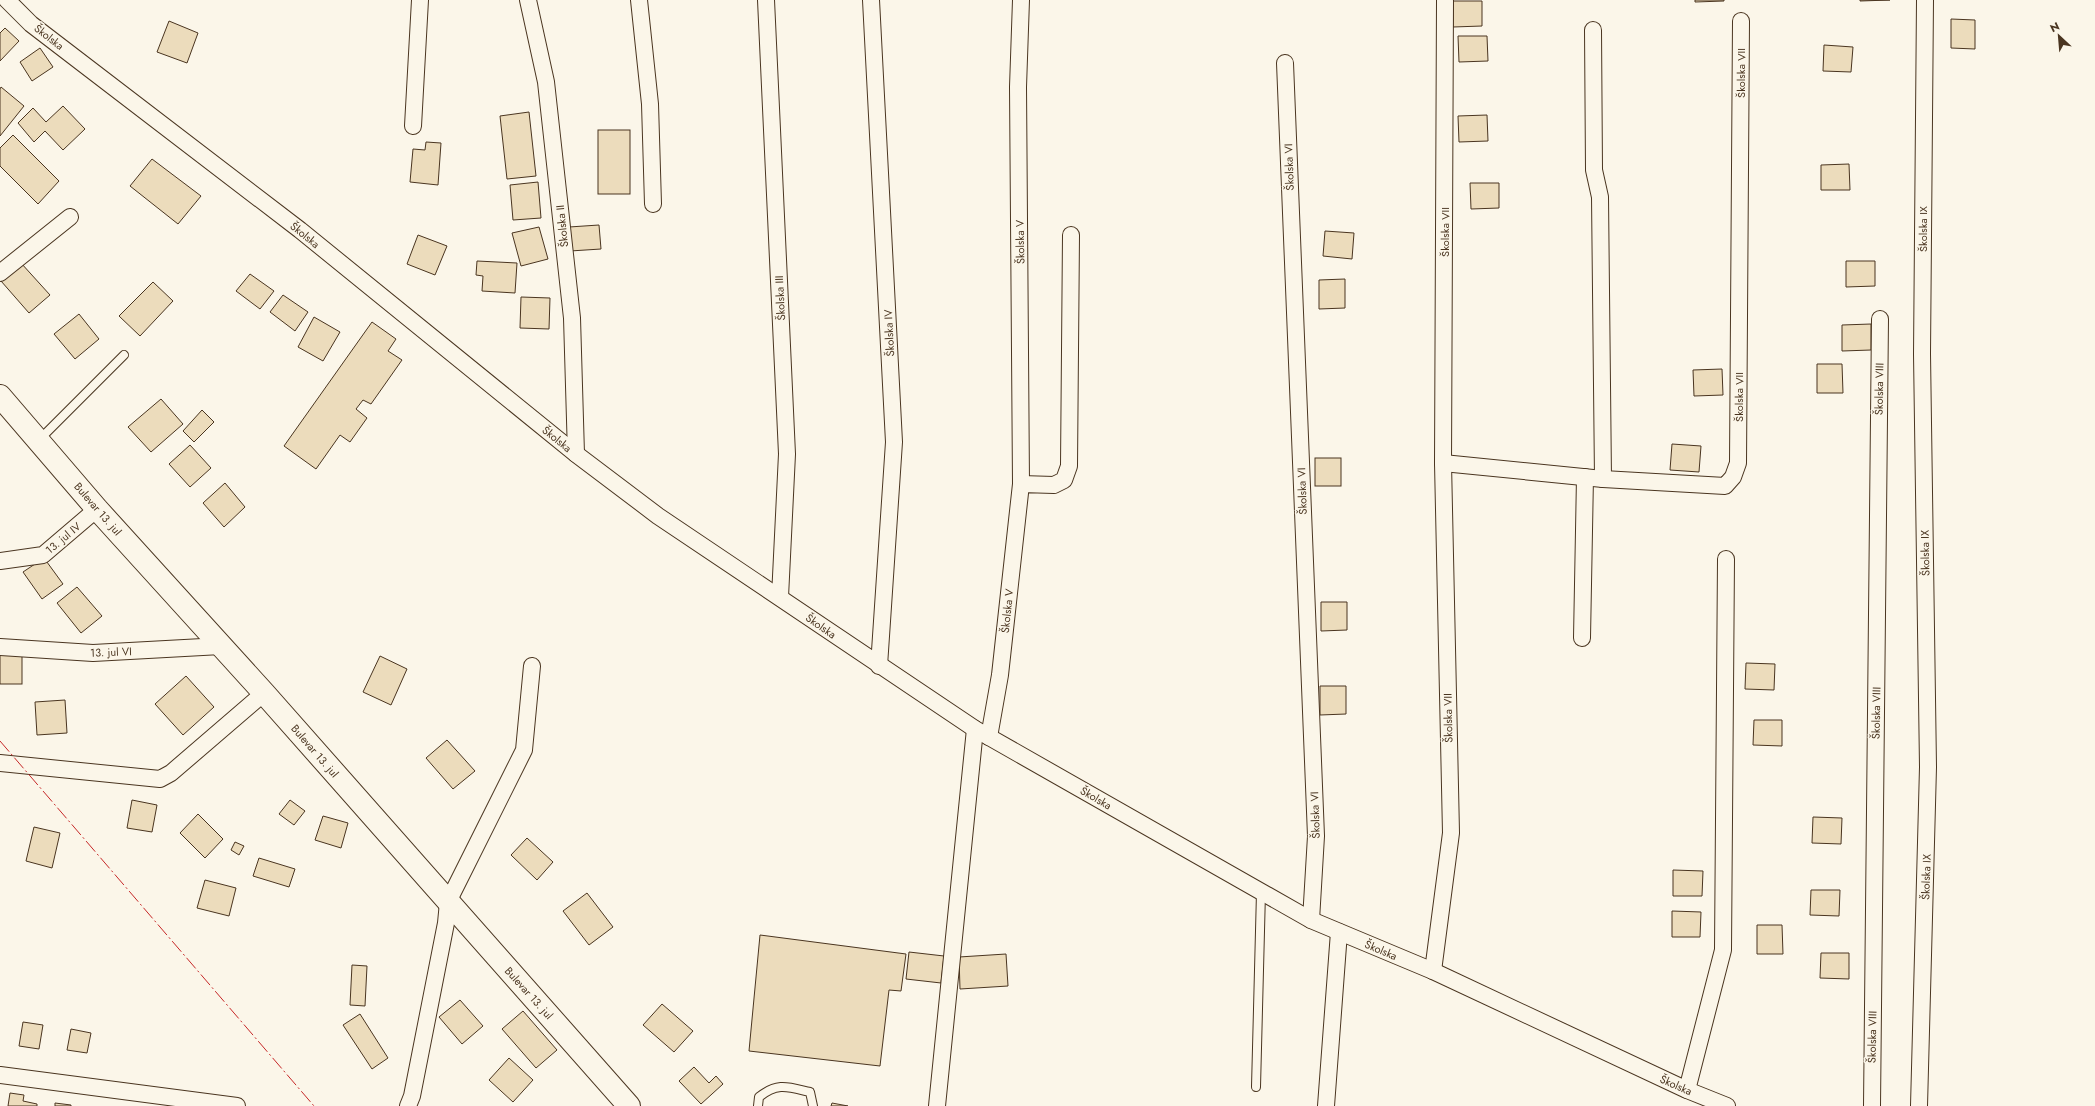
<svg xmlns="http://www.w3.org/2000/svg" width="2095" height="1106" font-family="Jost,sans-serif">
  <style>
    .building { fill: #ecdcbc; stroke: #4a3520 }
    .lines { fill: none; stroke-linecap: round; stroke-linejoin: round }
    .lane-casing { stroke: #4a3520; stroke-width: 10 }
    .street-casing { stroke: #4a3520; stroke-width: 18 }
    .secondary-casing { stroke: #4a3520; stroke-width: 24 }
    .lane { stroke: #fbf6e9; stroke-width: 8 }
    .street { stroke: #fbf6e9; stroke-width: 16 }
    .secondary { stroke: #fbf6e9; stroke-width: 22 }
    .power { stroke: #c62828; stroke-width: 1; stroke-dasharray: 14 3 2 3; stroke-linecap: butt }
    .labels { text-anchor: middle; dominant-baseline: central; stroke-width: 3; stroke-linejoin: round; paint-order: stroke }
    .street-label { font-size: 11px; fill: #4a3520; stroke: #fbf6e9 }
  </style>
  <rect width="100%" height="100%" fill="#fbf6e9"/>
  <g class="building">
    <polygon points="1695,0 1724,0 1724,1 1695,2"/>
    <polygon points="1860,0 1890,0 1860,1"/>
    <polygon points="1453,1 1482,1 1482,26 1453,27"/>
    <polygon points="1951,19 1975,20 1975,49 1951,48"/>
    <polygon points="169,21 198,33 187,63 157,52"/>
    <polygon points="5,28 19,41 0,61 0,33"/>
    <polygon points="1458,36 1487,36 1488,61 1459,62"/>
    <polygon points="1824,45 1853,47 1851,72 1823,71"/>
    <polygon points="40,48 53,67 32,81 20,62"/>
    <polygon points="1,87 24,106 0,136 0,89"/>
    <polygon points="63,106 85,129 63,150 45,131 34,142 18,123 33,108 46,122"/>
    <polygon points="529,112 536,176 507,179 500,116"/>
    <polygon points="1487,115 1488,141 1459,142 1458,116"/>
    <rect x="598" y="130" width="32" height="64"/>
    <polygon points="13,135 59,181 38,204 0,166 0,148"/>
    <polygon points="426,142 441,143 438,185 410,182 413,149 425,150"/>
    <polygon points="152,159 201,196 178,224 130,186"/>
    <polygon points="1849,164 1850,190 1821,190 1821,165"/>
    <polygon points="538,182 541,218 513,220 510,185"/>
    <polygon points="1470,183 1499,183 1499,208 1471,209"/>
    <polygon points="599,225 601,249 570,251 569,227"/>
    <polygon points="539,227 548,259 521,266 512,233"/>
    <polygon points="1325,231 1354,233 1352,259 1323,256"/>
    <polygon points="418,235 447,246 435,275 407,264"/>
    <polygon points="477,261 517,263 515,293 482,291 483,276 476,275"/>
    <polygon points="1846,261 1875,261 1875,286 1846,287"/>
    <polygon points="21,263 50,295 29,313 1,281"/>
    <polygon points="250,274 274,291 260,309 236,291"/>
    <polygon points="1345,279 1345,308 1319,309 1319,280"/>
    <polygon points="153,282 173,301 140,336 119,316"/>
    <polygon points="283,295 308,312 295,331 270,312"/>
    <polygon points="521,297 550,298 549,329 520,328"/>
    <polygon points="79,314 99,339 75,359 54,334"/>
    <polygon points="314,317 340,332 323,361 298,347"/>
    <polygon points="372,322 396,339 388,351 402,360 371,404 363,400 356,409 367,418 350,442 340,435 316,469 284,446"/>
    <polygon points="1871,324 1871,350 1842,351 1842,325"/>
    <polygon points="1817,364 1842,364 1843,393 1817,393"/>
    <polygon points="1722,369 1723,395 1694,396 1693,370"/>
    <polygon points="161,399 183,424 151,452 128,427"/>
    <polygon points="202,410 214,422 194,442 183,431"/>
    <polygon points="1672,444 1701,446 1699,472 1670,470"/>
    <polygon points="190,445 211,468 190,487 169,464"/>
    <rect x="1315" y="458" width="26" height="28"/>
    <polygon points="225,483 245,507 224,527 203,503"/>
    <polygon points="44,558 63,584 42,599 23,572"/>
    <polygon points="77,587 102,616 81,633 57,603"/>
    <polygon points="1321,602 1347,602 1347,630 1321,631"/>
    <rect x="0" y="652" width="22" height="32"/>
    <polygon points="380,656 407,669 391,705 363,692"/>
    <polygon points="1746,663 1775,664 1774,690 1745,689"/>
    <polygon points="186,676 214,707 183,735 155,704"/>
    <polygon points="1320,686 1346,686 1346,714 1320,715"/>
    <polygon points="65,700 67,733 37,735 35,702"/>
    <polygon points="1754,720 1782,720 1782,746 1753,745"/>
    <polygon points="447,740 475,771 453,789 426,758"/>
    <polygon points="132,800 157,805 152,832 127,828"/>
    <polygon points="290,800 305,811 294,825 279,814"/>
    <polygon points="198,814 223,839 205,858 180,833"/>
    <polygon points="323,816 348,823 341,848 315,840"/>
    <polygon points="1813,817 1842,818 1841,844 1812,843"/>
    <polygon points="34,827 60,833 52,868 26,861"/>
    <polygon points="527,838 553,862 537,880 511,855"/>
    <polygon points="235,842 244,846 239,855 231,850"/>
    <polygon points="259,858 295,869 289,887 253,876"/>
    <polygon points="1673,870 1703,871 1702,896 1673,896"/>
    <polygon points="205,880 236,888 229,916 197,908"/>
    <polygon points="1811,890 1840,890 1839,916 1810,915"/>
    <polygon points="587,893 613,927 589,945 563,911"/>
    <polygon points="1672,911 1701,912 1700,937 1672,937"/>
    <polygon points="1757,925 1782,925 1783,954 1757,954"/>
    <polygon points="760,935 906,954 901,991 889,990 880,1066 749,1051"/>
    <polygon points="909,952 944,956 941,983 906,979"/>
    <polygon points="1821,953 1849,953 1849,979 1820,978"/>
    <polygon points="1006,954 1008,986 960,989 959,957"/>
    <polygon points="352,965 367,966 365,1006 350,1005"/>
    <polygon points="460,1000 483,1026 462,1044 439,1017"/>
    <polygon points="662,1004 693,1031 674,1052 643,1025"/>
    <polygon points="523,1011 557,1050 536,1068 502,1029"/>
    <polygon points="360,1014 388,1058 372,1069 343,1025"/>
    <polygon points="23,1022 43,1025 39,1049 19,1046"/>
    <polygon points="71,1029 91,1033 87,1053 67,1050"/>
    <polygon points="509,1058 533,1080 513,1102 489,1080"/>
    <polygon points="694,1067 709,1083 716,1076 723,1084 701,1104 679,1081"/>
    <polygon points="10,1093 24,1095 23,1101 37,1104 37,1106 8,1106"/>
    <polygon points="55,1103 71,1105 71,1106 55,1106"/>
    <polygon points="832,1103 848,1106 831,1106"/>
  </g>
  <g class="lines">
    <defs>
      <g id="lane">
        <polyline points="39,440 124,355"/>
        <polyline points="1256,1087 1261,892"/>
        <path d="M 758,1106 L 759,1097 C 778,1082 788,1087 810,1092 L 813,1106"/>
      </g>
      <g id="street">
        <polyline points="7,0 31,24 300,230 576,454 658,516 975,729 1311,920 1433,971 1687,1090 1727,1106"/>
        <polyline points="528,0 546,82 572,318 576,454"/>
        <polyline points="639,0 650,104 653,204"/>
        <polyline points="766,0 787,454 780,597"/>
        <polyline points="871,0 894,442 879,666"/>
        <polyline points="1021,0 1018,87 1021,484"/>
        <polyline points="1593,30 1594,170 1600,197 1603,479"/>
        <polyline points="1285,63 1316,836 1311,920"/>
        <polyline points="413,126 420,0"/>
        <polyline points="0,273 70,217"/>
        <polyline points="1443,463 1603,479 1725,486 1733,477 1738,463 1741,21"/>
        <polyline points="0,561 43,555 97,509"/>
        <polyline points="1582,638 1585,477"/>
        <polyline points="0,647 93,653 221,646"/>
        <polyline points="989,737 1000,675 1021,484 1054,485 1064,480 1069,466 1071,235"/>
        <polyline points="0,763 160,779 171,773 264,693"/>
        <polyline points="1433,971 1451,833 1443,463 1445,1"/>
        <polyline points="0,1075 237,1106"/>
        <polyline points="1687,1090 1723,950 1726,559"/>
        <polyline points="408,1106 412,1096 446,923 448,902 524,750 532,666"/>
        <polyline points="937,1106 975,729"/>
        <polyline points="1326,1106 1339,932"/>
        <polyline points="1872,1106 1880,319"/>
        <polyline points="1919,1106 1928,767 1922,354 1925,0"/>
      </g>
      <polyline id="secondary" points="0,396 97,509 264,693 629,1106"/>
    </defs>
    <use href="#lane" class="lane-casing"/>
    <use href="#street" class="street-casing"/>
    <use href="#secondary" class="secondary-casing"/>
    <use href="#lane" class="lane"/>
    <use href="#street" class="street"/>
    <use href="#secondary" class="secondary"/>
    <polyline class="power" points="0,741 314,1106"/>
  </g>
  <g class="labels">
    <g class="street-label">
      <text transform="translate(49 37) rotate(38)">Školska</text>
      <text transform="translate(1741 73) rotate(-90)">Školska VII</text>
      <text transform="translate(1289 167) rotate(-92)">Školska VI</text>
      <text transform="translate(562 226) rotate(-96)">Školska II</text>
      <text transform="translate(1923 229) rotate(-90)">Školska IX</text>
      <text transform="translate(1445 232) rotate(-90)">Školska VII</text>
      <text transform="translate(305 235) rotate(39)">Školska</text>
      <text transform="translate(1020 242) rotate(-91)">Školska V</text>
      <text transform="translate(780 298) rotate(-93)">Školska III</text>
      <text transform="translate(889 333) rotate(-93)">Školska IV</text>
      <text transform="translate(1879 389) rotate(-89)">Školska VIII</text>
      <text transform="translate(1739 397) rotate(-90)">Školska VII</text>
      <text transform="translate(557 439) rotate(39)">Školska</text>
      <text transform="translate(1302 491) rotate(-92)">Školska VI</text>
      <text transform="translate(98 509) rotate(49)">Bulevar 13. jul</text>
      <text transform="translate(63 538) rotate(-40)">13. jul IV</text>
      <text transform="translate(1925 553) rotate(-91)">Školska IX</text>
      <text transform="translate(1007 611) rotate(-84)">Školska V</text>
      <text transform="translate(821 626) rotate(35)">Školska</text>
      <text transform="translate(111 652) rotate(-2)">13. jul VI</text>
      <text transform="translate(1876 713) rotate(-89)">Školska VIII</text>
      <text transform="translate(1448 718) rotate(-91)">Školska VII</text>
      <text transform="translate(315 751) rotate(49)">Bulevar 13. jul</text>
      <text transform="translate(1096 798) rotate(30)">Školska</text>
      <text transform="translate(1315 815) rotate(-92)">Školska VI</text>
      <text transform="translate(1926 877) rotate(-88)">Školska IX</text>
      <text transform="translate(1381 950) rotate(23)">Školska</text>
      <text transform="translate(529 993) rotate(48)">Bulevar 13. jul</text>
      <text transform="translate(1872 1037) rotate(-89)">Školska VIII</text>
      <text transform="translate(1676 1085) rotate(24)">Školska</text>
    </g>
  </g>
  <g transform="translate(2059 36) rotate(334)" stroke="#fbf6e9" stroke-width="3" paint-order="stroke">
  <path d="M0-3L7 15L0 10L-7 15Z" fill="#4a3520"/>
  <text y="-6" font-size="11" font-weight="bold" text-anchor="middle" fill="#4a3520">N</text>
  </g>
</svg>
